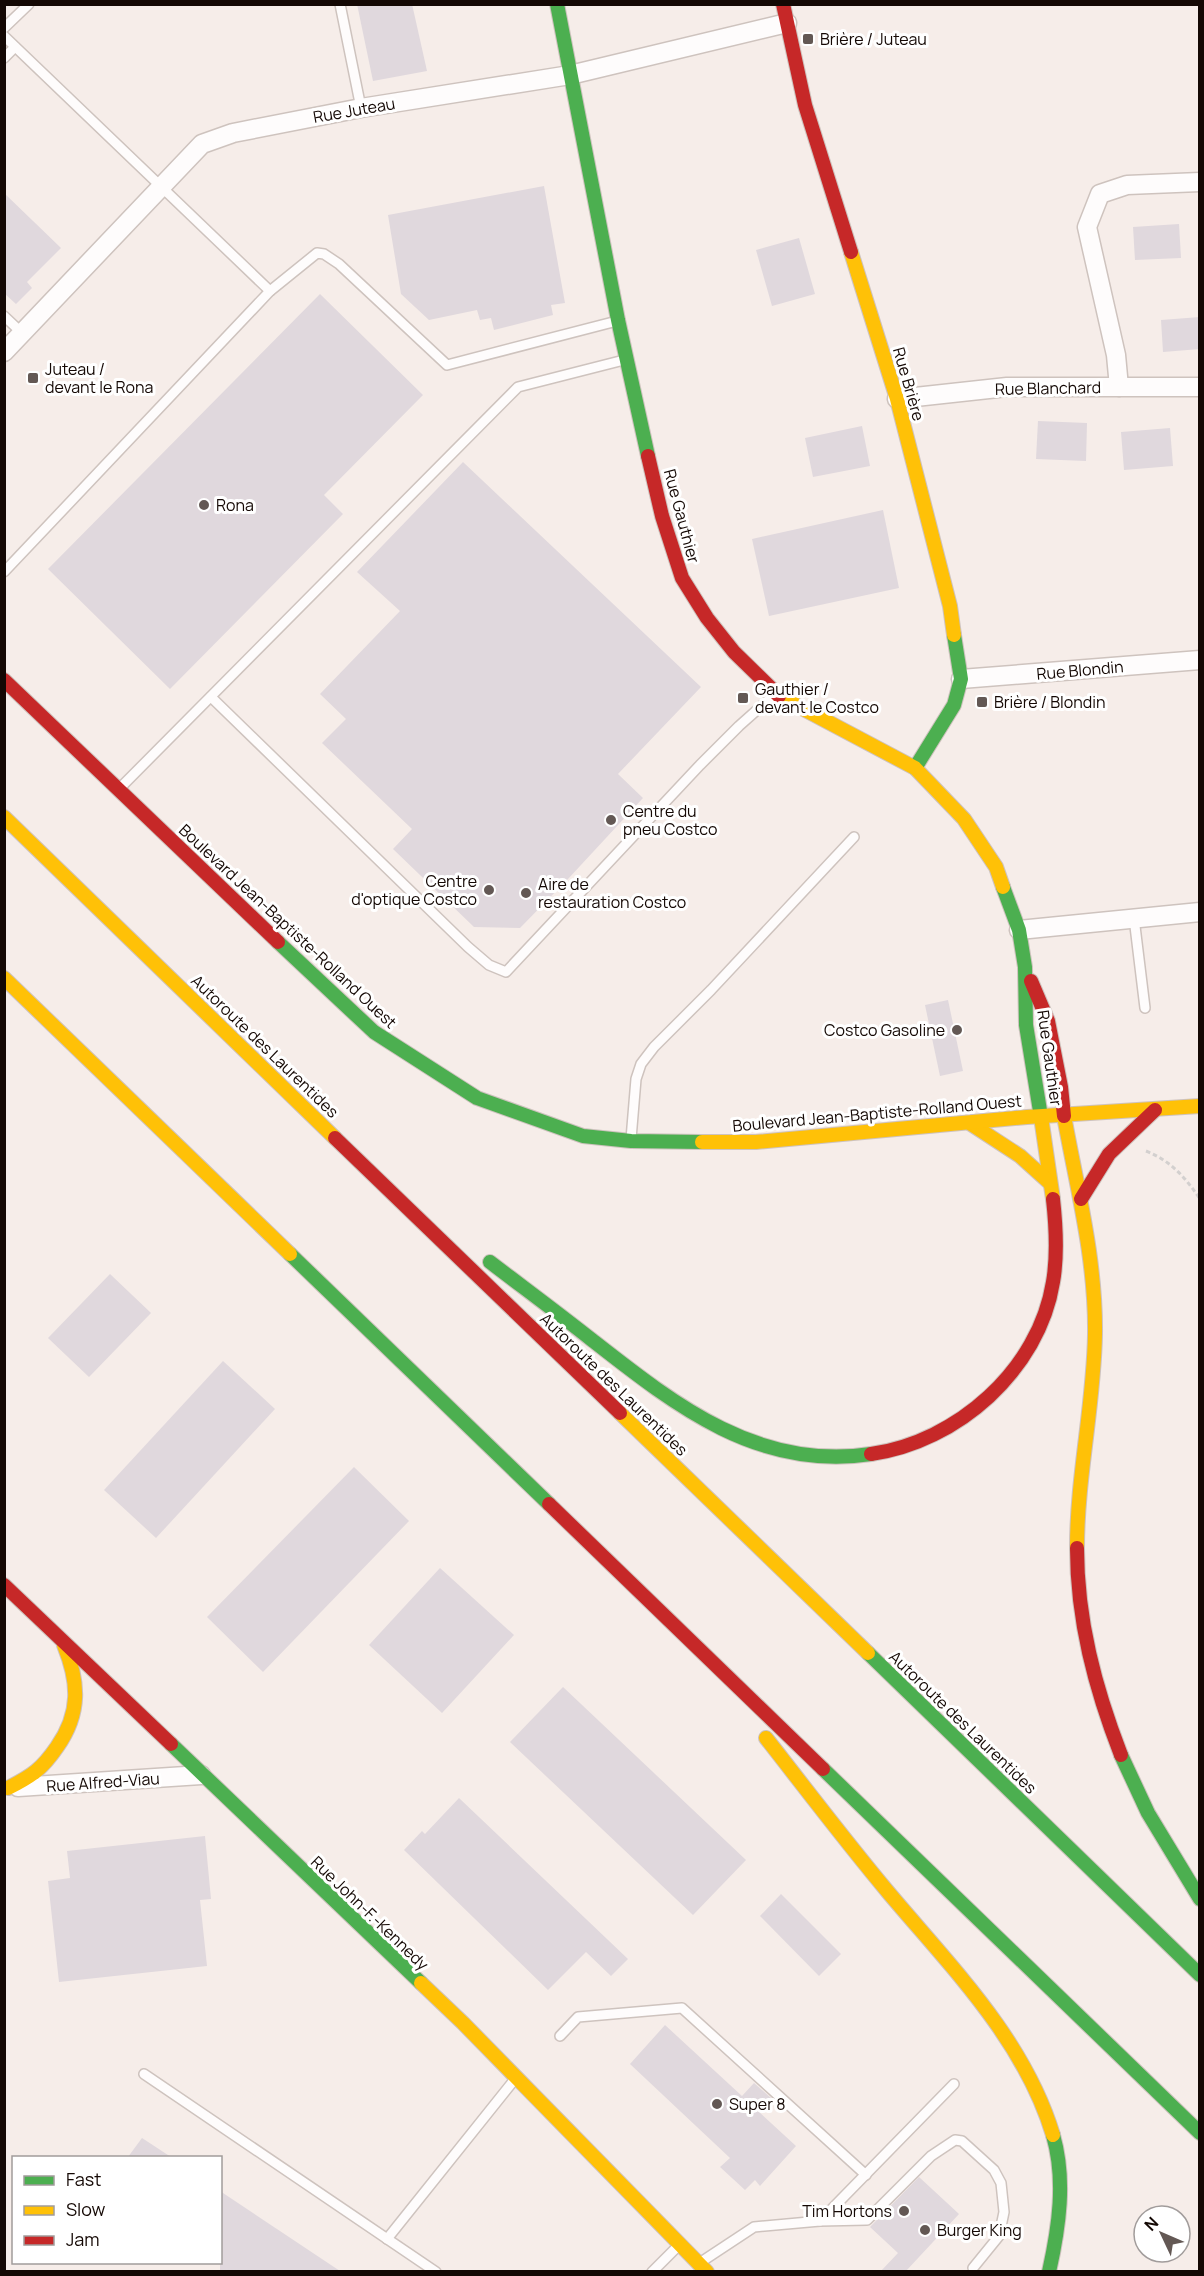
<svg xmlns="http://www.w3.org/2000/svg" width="1204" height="2276" font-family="Manrope,sans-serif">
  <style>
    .building { fill: #e0d8dd }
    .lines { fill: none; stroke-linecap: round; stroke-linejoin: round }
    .lane-casing { stroke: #cec3be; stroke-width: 12 }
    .street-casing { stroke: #cec3be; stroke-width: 21 }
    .fast-casing { stroke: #cec3be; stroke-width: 16 }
    .slow-casing { stroke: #cec3be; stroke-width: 16 }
    .jam-casing { stroke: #cec3be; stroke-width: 16 }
    .path { stroke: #d3d0cf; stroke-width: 3; stroke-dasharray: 4.5 3; stroke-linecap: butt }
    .lane { stroke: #fefcfc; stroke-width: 9 }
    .street { stroke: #fefcfc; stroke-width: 18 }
    .fast { stroke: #4caf50; stroke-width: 14 }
    .slow { stroke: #ffc107; stroke-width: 14 }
    .jam { stroke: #c62828; stroke-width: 14 }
    .poi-dot { fill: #635854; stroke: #fff; stroke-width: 2 }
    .labels { text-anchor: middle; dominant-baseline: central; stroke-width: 6; stroke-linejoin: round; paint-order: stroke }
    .poi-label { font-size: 16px; fill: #140804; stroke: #fff; text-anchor: start }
    .street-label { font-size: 16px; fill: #140804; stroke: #fff }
  </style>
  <rect width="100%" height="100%" fill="#f6ede9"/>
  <g class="building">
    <polygon points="357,4 412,4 427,71 373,81"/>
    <polygon points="544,186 565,303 551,305 553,315 494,330 491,318 480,320 477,310 429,320 401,294 388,215"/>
    <polygon points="4,193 61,248 27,282 32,288 16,304 4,293"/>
    <polygon points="1179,224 1181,258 1135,260 1133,227"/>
    <polygon points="799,238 815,294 772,306 756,250"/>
    <polygon points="320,294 423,395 324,495 343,514 170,689 48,569"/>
    <polygon points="1200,317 1200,349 1163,352 1161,320"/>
    <polygon points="1038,421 1087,423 1086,461 1036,459"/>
    <polygon points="862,426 870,466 813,477 805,438"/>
    <polygon points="1170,428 1173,466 1124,470 1121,432"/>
    <polygon points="463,462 701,687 618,774 643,798 568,879 520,928 474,927 393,849 412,829 322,743 346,719 320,694 400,611 357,572"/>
    <polygon points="883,510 899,588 769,616 752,539"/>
    <polygon points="948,1000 963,1071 940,1076 925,1005"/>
    <polygon points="110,1274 151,1313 89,1377 48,1338"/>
    <polygon points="223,1361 275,1409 156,1538 104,1490"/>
    <polygon points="354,1467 409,1521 263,1672 207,1617"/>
    <polygon points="440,1568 514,1635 442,1713 369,1645"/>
    <polygon points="563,1687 746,1860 693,1915 510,1742"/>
    <polygon points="459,1798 628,1959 611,1976 586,1952 548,1990 404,1850 422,1831 425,1834"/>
    <polygon points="205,1836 211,1899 200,1900 207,1966 59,1982 48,1881 70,1878 67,1851"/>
    <polygon points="781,1894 841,1954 819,1976 760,1916"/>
    <polygon points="665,2025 742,2096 754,2083 771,2098 758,2111 796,2146 760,2186 755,2180 745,2190 720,2167 730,2158 630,2064"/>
    <polygon points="142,2138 171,2157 128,2157"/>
    <polygon points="919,2177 959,2214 906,2271 881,2271 898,2253 870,2227"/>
    <polygon points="220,2191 340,2271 220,2271"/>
  </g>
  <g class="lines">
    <defs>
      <g id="lane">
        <polyline points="340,4 361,108"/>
        <polyline points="4,28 29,4"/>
        <polyline points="4,36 270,291"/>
        <polyline points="4,58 15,47"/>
        <polyline points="4,316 22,333"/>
        <polyline points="4,572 270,291 317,253 324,254 339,264 447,365 617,321"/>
        <polyline points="211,697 468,947 489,965 506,972 700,765 739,726 774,695"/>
        <polyline points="119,789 518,387 624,360"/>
        <polyline points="1134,918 1145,1008"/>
        <polyline points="631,1139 636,1079 641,1064 654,1047 711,990 854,837"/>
        <polyline points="560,2036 578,2017 682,2008 866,2175"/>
        <polyline points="144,2074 436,2272"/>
        <polyline points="820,2221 867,2220 931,2156 955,2140 962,2141 994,2170 1001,2183 1004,2212 999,2236 973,2268"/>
        <polyline points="387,2239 515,2079"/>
        <polyline points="701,2262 754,2227 820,2221 954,2084"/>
        <polyline points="652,2272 678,2246"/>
      </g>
      <g id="street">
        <polyline points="4,352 202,144 233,133 361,108 570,75 787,23"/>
        <polyline points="1119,387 1116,355 1087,227 1100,194 1127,185 1200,182"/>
        <polyline points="897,399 1007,387 1200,387"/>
        <polyline points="961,679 1200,660"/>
        <polyline points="1019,930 1200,912"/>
        <polyline points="18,1787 201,1775"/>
      </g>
      <g id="fast">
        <polyline points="557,4 618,320 648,456"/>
        <polyline points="915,768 954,705 961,679 954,635"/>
        <polyline points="1003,887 1019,930 1025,967 1026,1025 1041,1117"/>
        <polyline points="278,942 374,1032 477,1098 583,1136 631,1141 702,1142"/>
        <polyline points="290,1254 549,1504"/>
        <path d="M 490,1262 C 524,1288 558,1313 592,1340 C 675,1405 758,1471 871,1454"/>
        <polyline points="868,1653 1200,1975"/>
        <polyline points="171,1744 421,1983"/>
        <polyline points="1121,1755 1148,1813 1200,1899"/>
        <polyline points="823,1769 1200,2133"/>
        <path d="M 1049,2272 C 1059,2227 1066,2180 1053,2135"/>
      </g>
      <g id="slow">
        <polyline points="851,252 897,399 950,606 954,635"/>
        <polyline points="779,696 915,768 964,819 996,867 1003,887"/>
        <polyline points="4,817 335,1138"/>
        <polyline points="4,978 290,1254"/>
        <path d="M 1064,1116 C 1077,1188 1096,1260 1095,1334 C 1094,1405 1077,1476 1077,1548"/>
        <polyline points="1041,1117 1053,1199"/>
        <polyline points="971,1124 1020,1156 1050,1183"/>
        <polyline points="702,1142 756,1142 1027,1117 1200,1106"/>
        <polyline points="620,1413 868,1653"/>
        <path d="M 766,1738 C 806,1789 846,1842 888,1892 C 951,1967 1024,2039 1053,2135"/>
        <path d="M 8,1788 C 32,1776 42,1769 57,1747 C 81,1713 79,1682 64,1645"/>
        <polyline points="421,1983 463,2023 707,2272"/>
      </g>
      <g id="jam">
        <polyline points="783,4 805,105 851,252"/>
        <polyline points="648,456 662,516 682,578 707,618 734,652 779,696"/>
        <polyline points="4,680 278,942"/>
        <polyline points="1031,981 1048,1021 1061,1087 1064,1116"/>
        <polyline points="335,1138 620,1413"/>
        <polyline points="1081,1199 1109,1154 1155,1110"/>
        <path d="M 871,1454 C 957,1442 1039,1370 1053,1282 C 1058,1254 1056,1226 1053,1199"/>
        <polyline points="549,1504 823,1769"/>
        <path d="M 1077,1548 C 1077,1620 1095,1688 1121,1755"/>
        <polyline points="4,1585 171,1744"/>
      </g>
    </defs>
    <use href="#lane" class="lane-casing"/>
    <use href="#street" class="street-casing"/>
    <use href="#fast" class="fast-casing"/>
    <use href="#slow" class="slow-casing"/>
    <use href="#jam" class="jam-casing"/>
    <path class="path" d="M 1146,1151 C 1171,1161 1185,1177 1200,1199"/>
    <use href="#lane" class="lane"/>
    <use href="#street" class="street"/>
    <use href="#fast" class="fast"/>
    <use href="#slow" class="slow"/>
    <use href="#jam" class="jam"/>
  </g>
  <g class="poi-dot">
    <rect x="802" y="33" width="12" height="12" rx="3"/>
    <rect x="27" y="372" width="12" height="12" rx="3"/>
    <circle cx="204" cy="505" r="6"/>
    <rect x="737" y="692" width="12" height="12" rx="3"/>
    <rect x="976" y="696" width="12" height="12" rx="3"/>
    <circle cx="611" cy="820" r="6"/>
    <circle cx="489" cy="890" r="6"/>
    <circle cx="526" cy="893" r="6"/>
    <circle cx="957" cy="1030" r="6"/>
    <circle cx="717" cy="2104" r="6"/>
    <circle cx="904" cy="2211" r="6"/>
    <circle cx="925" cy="2230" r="6"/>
  </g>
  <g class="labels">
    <g class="poi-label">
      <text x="820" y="39">Brière / Juteau</text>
      <text x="45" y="369">Juteau /<tspan x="45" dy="18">devant le Rona</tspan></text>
      <text x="216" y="505">Rona</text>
      <text x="755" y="689">Gauthier /<tspan x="755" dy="18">devant le Costco</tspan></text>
      <text x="994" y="702">Brière / Blondin</text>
      <text x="623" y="811">Centre du<tspan x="623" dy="18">pneu Costco</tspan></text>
      <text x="477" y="881" text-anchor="end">Centre<tspan x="477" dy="18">d'optique Costco</tspan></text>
      <text x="538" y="884">Aire de<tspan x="538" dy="18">restauration Costco</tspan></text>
      <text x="945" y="1030" text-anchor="end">Costco Gasoline</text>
      <text x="729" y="2104">Super 8</text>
      <text x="892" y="2211" text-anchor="end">Tim Hortons</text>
      <text x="937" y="2230">Burger King</text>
    </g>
    <g class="street-label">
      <text transform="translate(354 110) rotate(-10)">Rue Juteau</text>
      <text transform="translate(909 384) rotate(74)">Rue Brière</text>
      <text transform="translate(1048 388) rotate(-1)">Rue Blanchard</text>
      <text transform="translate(682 516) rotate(75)">Rue Gauthier</text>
      <text transform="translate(1080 670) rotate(-5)">Rue Blondin</text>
      <text transform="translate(288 926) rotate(43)">Boulevard Jean-Baptiste-Rolland Ouest</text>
      <text transform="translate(265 1046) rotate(44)">Autoroute des Laurentides</text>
      <text transform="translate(1050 1058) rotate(82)">Rue Gauthier</text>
      <text transform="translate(877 1113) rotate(-5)">Boulevard Jean-Baptiste-Rolland Ouest</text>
      <text transform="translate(614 1384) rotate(44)">Autoroute des Laurentides</text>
      <text transform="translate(963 1722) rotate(44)">Autoroute des Laurentides</text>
      <text transform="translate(103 1782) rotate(-4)">Rue Alfred-Viau</text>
      <text transform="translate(370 1913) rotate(44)">Rue John-F.-Kennedy</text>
    </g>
  </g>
  <rect width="1204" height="2276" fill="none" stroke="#140804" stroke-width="12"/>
  <rect x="12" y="2156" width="210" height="108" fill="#ffffff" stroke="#a19c9b" stroke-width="1.5"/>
  <rect x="24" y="2176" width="30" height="9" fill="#4caf50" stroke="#a19c9b" stroke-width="1.5"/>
  <text x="66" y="2186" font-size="18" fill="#140804">Fast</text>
  <rect x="24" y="2206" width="30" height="9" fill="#ffc107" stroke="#a19c9b" stroke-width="1.5"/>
  <text x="66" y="2216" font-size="18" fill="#140804">Slow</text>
  <rect x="24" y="2236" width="30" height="9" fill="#c62828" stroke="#a19c9b" stroke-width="1.5"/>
  <text x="66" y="2246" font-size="18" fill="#140804">Jam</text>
  <g transform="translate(1162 2234) rotate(314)"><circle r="28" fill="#ffffff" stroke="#a19c9b" stroke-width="1.5"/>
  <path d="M0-4.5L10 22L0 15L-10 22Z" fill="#635854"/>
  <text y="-9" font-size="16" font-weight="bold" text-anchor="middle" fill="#140804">N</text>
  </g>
</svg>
